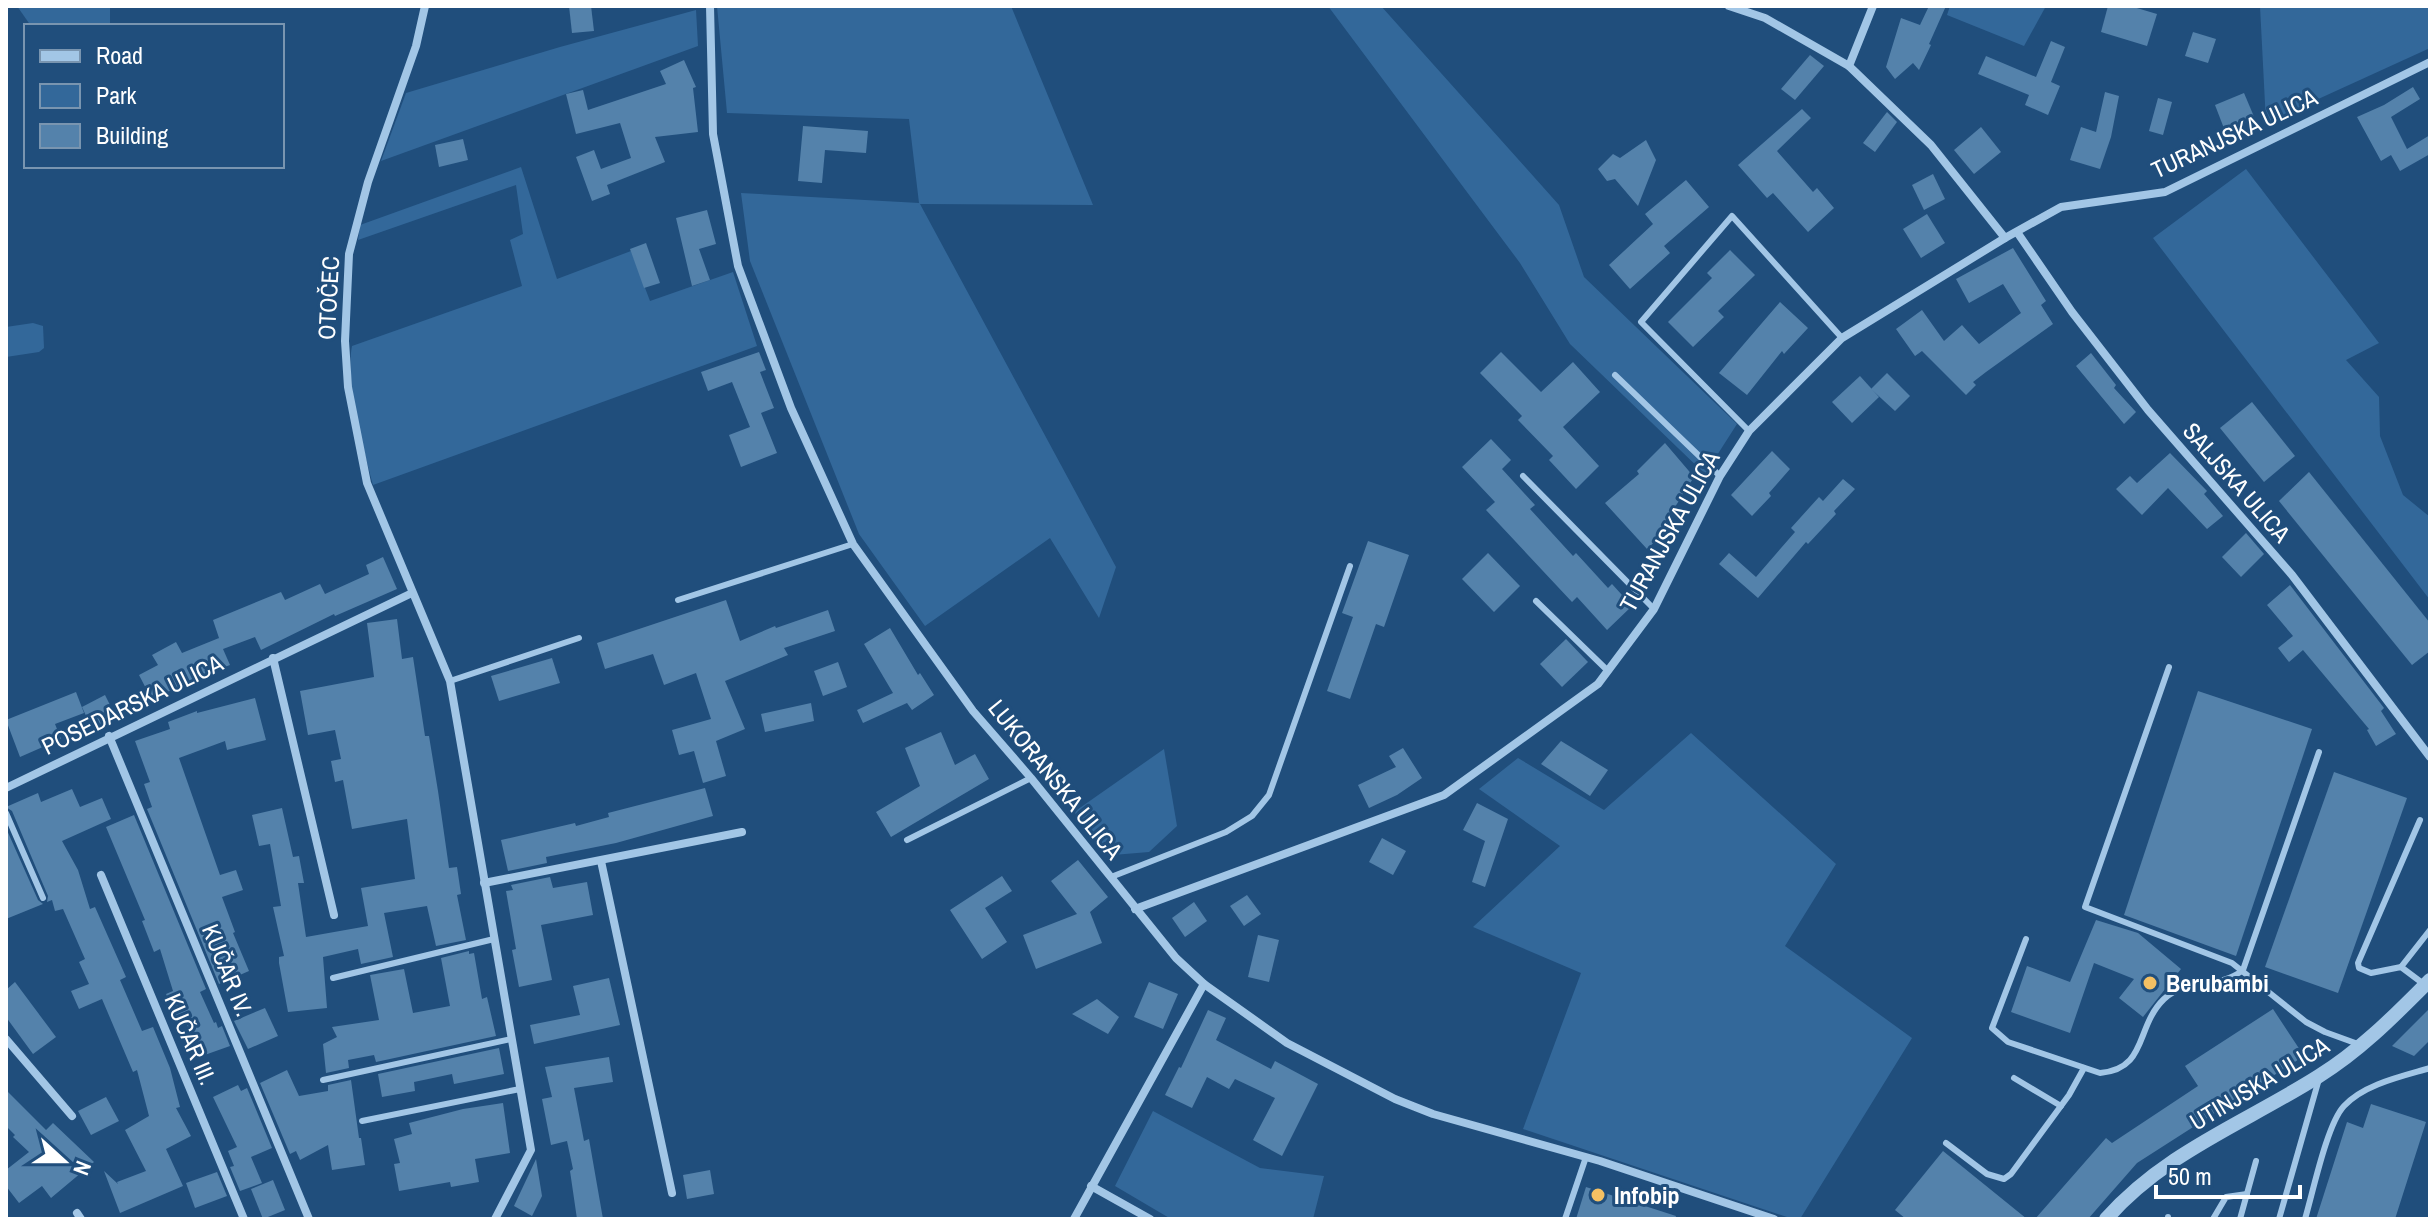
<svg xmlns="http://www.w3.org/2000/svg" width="2436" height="1225" font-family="'Archivo Narrow',sans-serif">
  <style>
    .green { fill: #33689a }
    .building { fill: #5482ab }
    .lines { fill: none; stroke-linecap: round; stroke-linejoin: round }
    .service { stroke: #a2c6e6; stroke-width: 6 }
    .minor { stroke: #a2c6e6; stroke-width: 8 }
    .tertiary { stroke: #a2c6e6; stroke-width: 14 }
    .poi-dot { fill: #f4c063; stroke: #204e7c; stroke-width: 3 }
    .labels { text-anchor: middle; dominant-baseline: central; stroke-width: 6; stroke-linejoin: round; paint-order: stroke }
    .street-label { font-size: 24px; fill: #fff; stroke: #204e7c }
    .poi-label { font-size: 24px; font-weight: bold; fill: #fff; stroke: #204e7c; text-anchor: start }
  </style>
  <rect width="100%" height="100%" fill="#204e7c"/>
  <g class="green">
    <polygon points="17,6 110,6 110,26 31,26"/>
    <polygon points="717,6 1011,6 1093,205 920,204 1116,567 1099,618 1050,538 925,626 859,534 750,261 741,193 919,203 909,119 727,113"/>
    <polygon points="1328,6 1381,6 1559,205 1584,277 1737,424 1705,474 1570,344 1520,263"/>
    <polygon points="1950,6 2046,6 2024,46 1947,15"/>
    <polygon points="2260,6 2430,6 2430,48 2266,123"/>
    <polygon points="696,10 698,46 381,161 406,93 560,47"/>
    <path d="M 521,167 L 557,279 L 631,251 L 650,301 L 733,272 L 757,346 L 373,485 C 364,451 345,380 352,346 L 522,286 L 510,240 L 523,234 L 516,185 L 358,240 L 360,225 Z"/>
    <polygon points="2246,169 2379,343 2346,360 2379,397 2380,436 2403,495 2430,517 2430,600 2153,238"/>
    <polygon points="33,323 43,326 44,348 39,352 6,357 6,327"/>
    <polygon points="1691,733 1836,864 1785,946 1912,1038 1800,1219 1793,1219 1523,1129 1581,973 1473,927 1560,846 1479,789 1518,758 1604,810"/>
    <polygon points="1164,749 1177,826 1149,852 1113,855 1074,812"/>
    <polygon points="1153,1111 1260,1168 1324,1176 1313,1219 1171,1219 1115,1186"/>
  </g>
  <g class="building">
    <polygon points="569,6 591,6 594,31 572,33"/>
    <polygon points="1929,6 1946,6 1929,44 1931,45 1919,70 1913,63 1895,79 1886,67 1901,18 1920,25"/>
    <polygon points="2108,6 2130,6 2157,14 2147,46 2101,32"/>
    <polygon points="2193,32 2216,39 2208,63 2185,56"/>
    <polygon points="2051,41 2065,47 2051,82 2060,86 2048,115 2025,105 2029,95 1978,74 1986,56 2036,77"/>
    <polygon points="1810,55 1824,66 1795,100 1781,89"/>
    <polygon points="684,60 696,87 693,88 698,132 655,137 665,162 607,185 610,194 592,201 576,157 594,150 601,169 631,158 620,123 576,134 566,94 583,90 588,110 666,84 660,71"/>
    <polygon points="2413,87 2420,99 2391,117 2407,149 2430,135 2430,154 2400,171 2391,155 2381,161 2357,117 2384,105"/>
    <polygon points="2105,92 2119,96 2111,137 2100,169 2070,160 2081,127 2096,132"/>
    <polygon points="2244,93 2255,119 2225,131 2215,105"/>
    <polygon points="2158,98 2172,102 2163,135 2149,131"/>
    <polygon points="1802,109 1811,118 1777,151 1813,192 1817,188 1834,208 1808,232 1773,193 1767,198 1738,165"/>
    <polygon points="1887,112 1897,122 1875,152 1863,143"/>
    <polygon points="803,126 868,131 866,153 825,150 822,183 798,181"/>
    <polygon points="1981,127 2001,152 1974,174 1954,150"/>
    <polygon points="463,139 468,160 439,167 435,145"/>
    <polygon points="1646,140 1656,160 1638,206 1615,179 1607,181 1598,169 1613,154 1620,158"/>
    <polygon points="1933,174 1945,199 1924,210 1912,185"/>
    <polygon points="1686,180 1709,207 1664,246 1670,253 1630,289 1609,265 1653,224 1645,214"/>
    <polygon points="707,210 716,244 699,249 710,280 692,286 676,218"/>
    <polygon points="1927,214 1945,243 1921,258 1903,229"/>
    <polygon points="646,243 660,283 644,288 630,249"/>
    <polygon points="2013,248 2046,301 2041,305 2053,324 1986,372 1973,382 1976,385 1966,395 1922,351 1915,356 1896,329 1922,310 1944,341 1962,325 1979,344 2021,313 2003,284 1969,303 1956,279"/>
    <polygon points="1730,250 1755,275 1718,311 1724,317 1693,347 1668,322 1712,278 1707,273"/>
    <polygon points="1780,302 1808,328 1784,354 1782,351 1747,395 1719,373"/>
    <polygon points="759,352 766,370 760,372 774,408 761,413 777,453 741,467 729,435 750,427 732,382 708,391 701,372"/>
    <polygon points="1501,352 1541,392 1573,362 1600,392 1563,427 1599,466 1576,489 1549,460 1553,456 1518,420 1522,416 1480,373"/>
    <polygon points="2091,353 2116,385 2114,388 2136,412 2124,424 2076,366"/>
    <polygon points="1887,373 1910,396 1895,411 1871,389"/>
    <polygon points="1860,376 1879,397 1852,423 1832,402"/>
    <polygon points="2252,402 2295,456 2264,482 2220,428"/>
    <polygon points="1491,439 1511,460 1502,469 1535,505 1530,509 1573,556 1576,553 1608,588 1612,584 1632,606 1607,630 1577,597 1572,602 1486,510 1495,502 1462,467"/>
    <polygon points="1665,443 1694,477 1668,518 1673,524 1647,549 1605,503 1639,474 1637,471"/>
    <polygon points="1772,451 1790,469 1769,493 1771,496 1752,516 1731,495"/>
    <polygon points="2170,453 2207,491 2204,494 2223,516 2207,529 2168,488 2142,515 2116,489 2130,476 2137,483"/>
    <polygon points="2309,472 2430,623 2430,651 2412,665 2279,501"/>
    <polygon points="1843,479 1855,489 1834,511 1836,514 1808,544 1806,542 1758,598 1719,564 1729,553 1756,577 1795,532 1791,528 1819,497 1823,501"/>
    <polygon points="2246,533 2264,554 2241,577 2222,557"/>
    <polygon points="1368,541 1409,555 1384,627 1376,624 1350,699 1327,691 1353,617 1342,613"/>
    <polygon points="1488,553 1520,586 1494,612 1462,579"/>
    <polygon points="383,557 397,589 335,616 334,614 261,650 255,637 223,649 230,665 189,681 152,700 139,675 158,665 152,655 176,642 182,653 219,638 220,641 213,620 281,592 285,600 320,584 325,594 369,574 366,565"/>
    <polygon points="2290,585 2384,708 2381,711 2396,734 2376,746 2367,730 2369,729 2303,650 2289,662 2278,648 2293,636 2267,605"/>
    <polygon points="726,600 740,641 775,626 776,628 828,610 835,631 784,648 788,655 725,681 745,729 716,741 726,776 703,783 694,751 679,755 672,730 711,719 696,673 664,685 653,654 605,669 597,643"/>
    <polygon points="397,619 402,659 413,657 425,736 429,736 438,791 449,868 457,867 461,894 457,895 466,940 436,946 427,906 384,913 393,957 361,964 358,949 323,957 327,1008 288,1012 279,963 279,957 284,956 273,907 281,906 270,844 259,846 252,815 282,808 293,857 299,856 304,883 298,883 306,937 368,926 361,888 415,879 407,819 352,829 343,780 335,782 331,761 341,759 335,730 308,735 300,691 374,677 367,623"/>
    <polygon points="890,628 918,675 920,673 934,695 912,710 907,703 863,723 857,710 893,693 864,644"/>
    <polygon points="1566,639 1588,662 1562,687 1540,664"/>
    <polygon points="552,658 560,683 499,701 491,676"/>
    <polygon points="838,662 847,687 823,696 814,671"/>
    <polygon points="2198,691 2312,729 2236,956 2124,915"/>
    <polygon points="76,692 84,713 55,724 61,739 20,757 6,720"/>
    <polygon points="105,695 116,717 92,729 82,707"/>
    <polygon points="255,698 266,740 227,750 225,741 179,758 220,875 236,870 243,890 222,897 235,932 233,933 249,971 219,984 147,809 152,807 144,784 150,782 135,741 170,729 168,722 197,711 197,713"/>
    <polygon points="811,703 814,721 765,732 761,714"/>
    <polygon points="941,732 955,765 975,754 989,779 891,837 876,812 920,786 905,748"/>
    <polygon points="1561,741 1608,770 1590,796 1541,764"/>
    <polygon points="1403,748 1422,778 1397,795 1369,808 1358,785 1396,767 1389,756"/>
    <polygon points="2334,772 2407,798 2338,993 2265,967"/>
    <polygon points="705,788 713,816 616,843 546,857 547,863 508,871 501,840 575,823 576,826 609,817 608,813"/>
    <polygon points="72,789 80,807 102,798 111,819 62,841 78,870 90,909 95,907 126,977 120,980 142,1031 153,1027 170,1068 180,1107 176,1108 191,1136 166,1149 183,1186 120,1213 104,1171 118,1184 117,1182 146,1171 125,1130 149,1116 137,1070 133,1072 102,999 79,1009 71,991 89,984 79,962 85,959 63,909 55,911 52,900 47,902 48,896 12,811 6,807 38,793 41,802"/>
    <polygon points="1477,803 1508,819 1485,887 1472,882 1485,841 1463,830"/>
    <polygon points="134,815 206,989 200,992 214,1023 216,1022 218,1028 222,1026 230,1046 199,1057 185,1019 178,1022 166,994 173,991 160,949 154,952 142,921 145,920 106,827"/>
    <polygon points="6,828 38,900 43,904 6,919"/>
    <polygon points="1382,838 1406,851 1393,875 1369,862"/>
    <polygon points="1078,860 1108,897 1090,912 1102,943 1036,969 1023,935 1077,914 1051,881"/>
    <polygon points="1002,876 1012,891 985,908 1007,942 982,959 950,910"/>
    <polygon points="550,877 553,888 587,882 593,915 541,925 552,980 519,987 512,950 516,949 506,891 513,890 511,885"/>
    <polygon points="1247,895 1261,914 1244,926 1230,906"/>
    <polygon points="1194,902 1207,921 1185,937 1172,918"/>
    <polygon points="2096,920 2138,933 2181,969 2143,1017 2119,998 2134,979 2094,963 2070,1033 2011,1012 2027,966 2070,982"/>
    <polygon points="1258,935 1279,940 1269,982 1248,977"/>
    <polygon points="469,951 469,954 474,953 482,999 487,997 496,1036 376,1062 374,1055 348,1060 349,1068 326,1073 323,1044 337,1037 332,1027 379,1020 370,975 404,969 413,1013 450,1006 441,958"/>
    <polygon points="609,978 620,1025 534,1044 530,1025 580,1015 573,986"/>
    <polygon points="15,982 56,1037 33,1054 6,1017 6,990"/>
    <polygon points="1149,982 1178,994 1163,1029 1134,1017"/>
    <polygon points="1097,999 1119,1017 1108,1034 1072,1014"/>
    <polygon points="265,1008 278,1036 248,1049 234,1021"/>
    <polygon points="2430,1008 2430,1040 2414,1056 2392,1046"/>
    <polygon points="2273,1009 2304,1056 2137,1163 2088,1219 2035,1219 2106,1138 2112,1143 2198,1086 2185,1066"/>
    <polygon points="1208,1010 1226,1018 1216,1040 1271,1069 1275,1061 1318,1084 1282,1156 1253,1140 1275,1098 1235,1079 1229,1089 1207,1077 1192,1108 1165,1095 1179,1067 1181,1068"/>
    <polygon points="499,1048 504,1074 454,1084 452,1074 414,1082 415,1091 382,1097 378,1074"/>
    <polygon points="609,1057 613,1082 574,1088 584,1141 589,1139 603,1219 577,1219 570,1171 573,1169 567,1141 551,1145 542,1099 552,1097 545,1067"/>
    <polygon points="287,1070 299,1096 328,1091 328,1085 351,1080 359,1138 361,1138 365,1165 332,1170 328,1145 300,1160 296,1151 290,1154 260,1083"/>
    <polygon points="238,1085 241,1091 247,1088 272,1148 251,1157 262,1183 240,1191 230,1167 234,1166 228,1151 237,1147 213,1097"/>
    <polygon points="6,1090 46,1130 53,1123 94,1162 51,1198 42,1186 19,1203 6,1186 6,1170 29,1152 13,1137 15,1135 6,1126"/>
    <polygon points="106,1097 119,1121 91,1135 78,1111"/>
    <polygon points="503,1103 510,1153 475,1159 479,1182 451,1187 450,1182 399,1191 394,1164 400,1163 394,1139 412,1134 409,1123 463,1109"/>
    <polygon points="2371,1104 2426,1122 2395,1219 2316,1219 2347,1122 2363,1128"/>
    <polygon points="1943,1151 2027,1219 1906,1219 1895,1210"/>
    <polygon points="536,1159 542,1196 532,1216 514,1206"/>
    <polygon points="710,1170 714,1194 687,1199 683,1175"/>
    <polygon points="217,1172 227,1196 195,1208 186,1183"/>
    <polygon points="273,1180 285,1210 263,1219 251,1189"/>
    <polygon points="1586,1187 1676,1216 1675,1219 1576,1219"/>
  </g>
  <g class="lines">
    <g class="service">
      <polyline points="1615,375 1720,476"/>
      <polyline points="1749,431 1641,322 1732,216 1842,338"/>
      <polyline points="1523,476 1654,609"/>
      <polyline points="678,600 853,544"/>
      <polyline points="1536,601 1607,670"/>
      <polyline points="2169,667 2085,907 2232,963 2306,1022 2325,1032 2358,1044"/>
      <polyline points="450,681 579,638"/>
      <polyline points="6,813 43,898"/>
      <polyline points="2420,820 2358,963 2359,968 2371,973 2401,967 2425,985"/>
      <polyline points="907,840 1031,778"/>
      <polyline points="1111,877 1226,832 1252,816 1269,795 1350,566"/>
      <path d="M 2026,939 L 1992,1028 L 2008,1042 L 2100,1073 C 2148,1069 2135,1027 2164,999 C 2185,978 2218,990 2243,970 L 2319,752"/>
      <polyline points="2401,967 2430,930"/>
      <polyline points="333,978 494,939"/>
      <polyline points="2014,1078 2061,1106"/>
      <polyline points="323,1080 511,1039"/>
      <polyline points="362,1121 520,1089"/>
      <polyline points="1946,1143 1987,1174 2004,1179 2011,1174 2069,1095 2084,1068"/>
      <polyline points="1565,1219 1586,1157"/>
      <polyline points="2168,1219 2168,1217"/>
      <polyline points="2213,1219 2226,1197 2247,1194"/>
      <polyline points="2240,1219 2256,1161"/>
      <polyline points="2279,1219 2319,1079"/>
      <path d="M 2305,1219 C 2313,1192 2327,1124 2344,1106 C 2364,1084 2403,1076 2430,1068"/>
    </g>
    <g class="minor">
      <polyline points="425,6 416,46 368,182 349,254 345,341 348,387 367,483 450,681 531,1150 495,1219"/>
      <polyline points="710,6 713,134 738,266 791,408 853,544 973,711 1031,778 1176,958 1204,984 1287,1043 1395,1099 1433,1114 1600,1161 1774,1219"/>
      <polyline points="1729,6 1765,18 1849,66"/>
      <polyline points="1873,6 1849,66 1931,145 2005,238"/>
      <polyline points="2017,232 2072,312 2148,410 2292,575 2430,757"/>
      <polyline points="273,658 334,915"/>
      <polyline points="109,736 309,1219"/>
      <polyline points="6,788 412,593"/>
      <polyline points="601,861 672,1193"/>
      <polyline points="101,875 244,1219"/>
      <polyline points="484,883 742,832"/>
      <polyline points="1135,909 1444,795 1598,684 1654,609 1720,476 1749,431 1842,338 2005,238 2061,207 2165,192 2430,62"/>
      <polyline points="6,1039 72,1116"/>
      <polyline points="1091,1186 1150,1219"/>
      <polyline points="77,1213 81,1219"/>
      <polyline points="1074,1219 1204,984"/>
    </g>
    <path class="tertiary" d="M 2106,1219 C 2165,1152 2245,1123 2319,1076 C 2361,1050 2395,1015 2430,980"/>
  </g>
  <g class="poi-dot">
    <circle cx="2150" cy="983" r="8"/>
    <circle cx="1598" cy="1195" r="8"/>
  </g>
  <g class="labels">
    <g class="street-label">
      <text transform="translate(2234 133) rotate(-25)">TURANJSKA ULICA</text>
      <text transform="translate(328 298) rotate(-87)">OTOČEC</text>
      <text transform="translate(2237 482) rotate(49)">SALJSKA ULICA</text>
      <text transform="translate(1669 531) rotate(-61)">TURANJSKA ULICA</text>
      <text transform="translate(132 704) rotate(-26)">POSEDARSKA ULICA</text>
      <text transform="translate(1056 779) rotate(51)">LUKORANSKA ULICA</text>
      <text transform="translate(228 970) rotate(68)">KUČAR IV.</text>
      <text transform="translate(191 1039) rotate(67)">KUČAR III.</text>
      <text transform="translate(2259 1083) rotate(-31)">UTINJSKA ULICA</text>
    </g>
    <g class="poi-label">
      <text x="2166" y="983">Berubambi</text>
      <text x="1614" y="1195">Infobip</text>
    </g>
  </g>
  <rect width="2436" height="1225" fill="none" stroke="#ffffff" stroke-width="16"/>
  <rect x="24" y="24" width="260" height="144" fill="#204e7c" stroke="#7995b0" stroke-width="2"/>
  <rect x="40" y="50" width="40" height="12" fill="#a2c6e6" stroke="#7995b0" stroke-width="2"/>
  <text x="96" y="64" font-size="24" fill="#ffffff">Road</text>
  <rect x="40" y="84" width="40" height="24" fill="#33689a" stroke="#7995b0" stroke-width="2"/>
  <text x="96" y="104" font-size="24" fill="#ffffff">Park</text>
  <rect x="40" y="124" width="40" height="24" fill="#5482ab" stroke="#7995b0" stroke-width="2"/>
  <text x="96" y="144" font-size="24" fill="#ffffff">Building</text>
  <g transform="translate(64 1161) rotate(111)" stroke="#204e7c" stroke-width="6" paint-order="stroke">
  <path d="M0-6L14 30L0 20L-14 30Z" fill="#ffffff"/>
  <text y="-12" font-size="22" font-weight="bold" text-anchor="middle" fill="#ffffff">N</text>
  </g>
  <path d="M2156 1185v12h144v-12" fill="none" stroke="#ffffff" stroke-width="4"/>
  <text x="2168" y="1185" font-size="24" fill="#ffffff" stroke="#204e7c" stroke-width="6" paint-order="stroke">50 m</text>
</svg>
